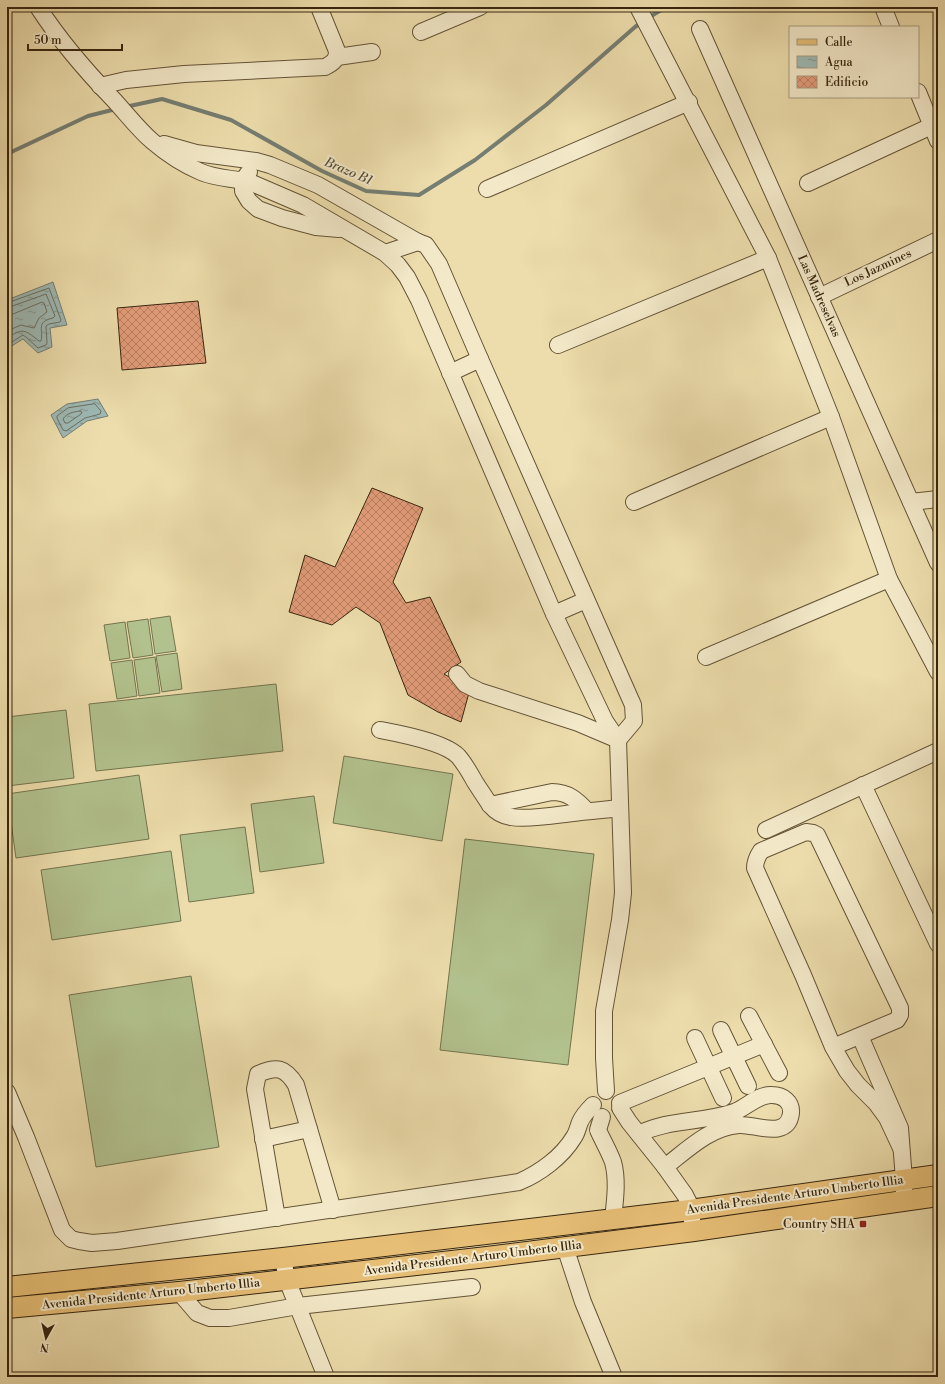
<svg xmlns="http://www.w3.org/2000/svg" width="945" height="1384" font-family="'Libre Bodoni',serif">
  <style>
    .garden { fill: #b2c28e; stroke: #74744e }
    .water { fill: url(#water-ripples); stroke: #757e73 }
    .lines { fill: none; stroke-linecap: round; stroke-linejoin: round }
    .shore { stroke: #6a7062; stroke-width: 1 }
    .stream { stroke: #757e73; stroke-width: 4 }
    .building { fill: url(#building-cross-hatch); stroke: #37260f }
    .minor-casing { stroke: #645436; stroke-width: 18 }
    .major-casing { stroke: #37260f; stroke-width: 22 }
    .minor { stroke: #f3e9c9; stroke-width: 16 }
    .major { stroke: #e6be76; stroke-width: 20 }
    .poi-dot { fill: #8f2418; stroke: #f3e9c9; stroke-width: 1.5 }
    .labels { text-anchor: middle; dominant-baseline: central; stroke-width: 4; stroke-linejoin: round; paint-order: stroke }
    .street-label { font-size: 12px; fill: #37260f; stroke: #f3e9c9 }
    .poi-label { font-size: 12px; fill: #37260f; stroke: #f3e9c9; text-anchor: end }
    .water-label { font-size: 13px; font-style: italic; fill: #514b38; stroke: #f3e9c9 }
  </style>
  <defs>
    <pattern id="water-ripples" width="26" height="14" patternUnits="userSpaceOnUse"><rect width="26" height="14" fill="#9eb9b5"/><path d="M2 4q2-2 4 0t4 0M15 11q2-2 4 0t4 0" fill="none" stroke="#829692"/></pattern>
    <pattern id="building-cross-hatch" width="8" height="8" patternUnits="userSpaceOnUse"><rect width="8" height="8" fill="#e39c79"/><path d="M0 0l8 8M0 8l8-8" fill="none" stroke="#b97f62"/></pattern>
  </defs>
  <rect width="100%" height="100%" fill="#edddac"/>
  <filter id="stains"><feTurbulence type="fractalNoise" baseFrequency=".005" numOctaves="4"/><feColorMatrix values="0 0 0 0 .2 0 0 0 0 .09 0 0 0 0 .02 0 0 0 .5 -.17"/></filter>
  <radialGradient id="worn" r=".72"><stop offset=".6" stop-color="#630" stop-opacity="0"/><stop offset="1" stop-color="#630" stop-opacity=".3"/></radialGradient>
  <g class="garden">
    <polygon points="170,616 176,651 155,654 150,619"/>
    <polygon points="148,619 153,655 133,658 127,622"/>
    <polygon points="125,622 130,658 110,661 104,625"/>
    <polygon points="177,653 182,689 162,692 156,656"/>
    <polygon points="155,657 160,693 139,696 134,660"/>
    <polygon points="132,660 137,696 117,699 111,663"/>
    <polygon points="276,684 283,751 96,771 89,704"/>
    <polygon points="66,710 74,778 7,786 7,717"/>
    <polygon points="344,756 453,774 442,841 333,823"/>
    <polygon points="139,775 149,839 16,858 7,794"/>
    <polygon points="314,796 324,863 260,872 251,804"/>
    <polygon points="245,827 254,893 189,902 180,835"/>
    <polygon points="465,839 594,854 568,1065 440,1050"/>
    <polygon points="171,851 181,921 52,940 41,870"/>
    <polygon points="191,976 219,1147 96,1167 69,995"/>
  </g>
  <g class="water">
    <polygon points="53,282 67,325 50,328 52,347 38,353 23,339 10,347 11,363 7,366 7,300"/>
    <polygon points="98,399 108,416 87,421 63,438 51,415 67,404"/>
  </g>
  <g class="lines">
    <g class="shore">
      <polyline points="7,303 49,288 61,320 60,322 49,324 46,326 47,343 46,345 38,348 26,337 23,335 7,345"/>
      <path d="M 7,308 L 46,294 L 55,316 L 53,318 C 35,322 44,330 41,341 L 39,341 C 24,329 23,328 7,338"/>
      <polyline points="7,314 13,314 42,302 44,303 47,312 39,318 34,328 21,325 7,331"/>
      <polygon points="95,404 101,411 100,414 85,418 66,431 63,430 57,418 57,416 68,408"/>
      <path d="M 80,411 L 82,412 L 81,414 L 68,423 L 65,423 L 63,419 C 67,413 73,412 80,411 Z"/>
    </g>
    <g class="stream">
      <polyline points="648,18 666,7"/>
      <polyline points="125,107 162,99 231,120 322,171 366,191 419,195 475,160 546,105 635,27 642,22"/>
      <polyline points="7,154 88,116 116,109"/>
    </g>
  </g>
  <g class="building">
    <polygon points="198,301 206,363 122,370 117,308"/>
    <polygon points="372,488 423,508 393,582 406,603 430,597 461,662 444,674 470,689 461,722 438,712 408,695 380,623 356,607 332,625 289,612 305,555 335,567"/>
  </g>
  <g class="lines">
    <defs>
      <g id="minor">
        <path d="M 38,7 C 60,41 85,70 113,99 C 126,113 138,129 152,141 C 166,153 184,165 201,172 C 217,179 235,178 252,183 L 303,205 L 385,253 L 398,265 L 407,277 L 419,300 L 554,614 L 605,721 L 618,740 L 623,893 L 620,920 L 604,1011 L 604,1058 L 606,1091"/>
        <polyline points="638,7 768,258 831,417 889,579 938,672"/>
        <polyline points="883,7 891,27"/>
        <polyline points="700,29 938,563"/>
        <polyline points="421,32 480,7"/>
        <polyline points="337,57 372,52"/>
        <path d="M 100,86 L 126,80 L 184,74 L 325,67 C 333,63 337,60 337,51 L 319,7"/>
        <polyline points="918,92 938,141"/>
        <polyline points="164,144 196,153 256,161 270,165 318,185 418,242 426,245 439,264 480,359 633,705 634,721 618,740"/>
        <polyline points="249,172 243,180 243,191 249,201 258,209 282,218 316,227 339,229"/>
        <polyline points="808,183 938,123"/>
        <polyline points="487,189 689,102"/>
        <polyline points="385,253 418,242"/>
        <polyline points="819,297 938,240"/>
        <polyline points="558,345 768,258"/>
        <polyline points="450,373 480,359"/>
        <polyline points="634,502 831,417"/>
        <polyline points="911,502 938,499"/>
        <polyline points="554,614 586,600"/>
        <polyline points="706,657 889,579"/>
        <polyline points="457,674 465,684 479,691 578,723 618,740"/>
        <path d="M 380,730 C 401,734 444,742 458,756 C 465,764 470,773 475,782 C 480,790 485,797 490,805 C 495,811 503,816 511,817 C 528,820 556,815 573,813 C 589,811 604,810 620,808"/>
        <polyline points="863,785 938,944"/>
        <path d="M 490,805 L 552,792 C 568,792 577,800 587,811"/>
        <polyline points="766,830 938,751"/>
        <polyline points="749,1016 779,1073"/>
        <polyline points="721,1030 748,1086"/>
        <polyline points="860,1036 900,1128 904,1180 904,1201"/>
        <polyline points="695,1038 723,1098"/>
        <path d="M 833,1047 L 897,1020 L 900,1015 L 900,1008 L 817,835 L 813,833 L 806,832 L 761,851 C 757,857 755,861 755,868 L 803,975 L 833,1047 L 847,1071 L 858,1085 L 876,1103 L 887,1118 L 901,1148"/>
        <path d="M 7,1092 L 26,1137 L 62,1230 L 71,1239 L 79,1241 L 92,1243 L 117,1241 L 519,1182 C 540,1173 562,1157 574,1137 C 577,1133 578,1127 580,1122 C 583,1115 588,1110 593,1105"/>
        <polyline points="620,1103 764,1044"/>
        <polyline points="620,1108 629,1122 665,1167 685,1195 689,1203 694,1231"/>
        <path d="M 602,1117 L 598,1130 C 603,1141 609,1151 613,1162 C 618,1180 615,1201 613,1219"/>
        <path d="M 639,1134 C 668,1119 702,1123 734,1112 C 746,1108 758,1094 772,1095 C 783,1095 792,1102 791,1113 C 788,1140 755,1124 739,1125 C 710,1127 687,1150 665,1167"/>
        <polyline points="263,1139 309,1129"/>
        <path d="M 277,1218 L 255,1089 L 258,1074 C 277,1066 285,1067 296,1085 L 333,1210"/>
        <polyline points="565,1247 583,1302 614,1377"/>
        <polyline points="283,1258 287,1280 326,1377"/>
        <polyline points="179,1292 197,1313 210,1318 229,1318 298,1306 472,1287"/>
      </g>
      <g id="major">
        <polyline points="7,1287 283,1258 690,1210 938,1175"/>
        <polyline points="7,1308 179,1292 487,1257 694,1231 938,1196"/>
      </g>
    </defs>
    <use href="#minor" class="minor-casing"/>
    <use href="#major" class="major-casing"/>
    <use href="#minor" class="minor"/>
    <use href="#major" class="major"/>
  </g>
  <rect class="poi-dot" x="859" y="1220" width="8" height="8" rx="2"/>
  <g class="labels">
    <g class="street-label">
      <text transform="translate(878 268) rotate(-25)">Los Jazmines</text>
      <text transform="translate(819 296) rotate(66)">Las Madreselvas</text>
      <text transform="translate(795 1195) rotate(-8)">Avenida Presidente Arturo Umberto Illia</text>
      <text transform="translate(473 1258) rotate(-7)">Avenida Presidente Arturo Umberto Illia</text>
      <text transform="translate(151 1294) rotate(-6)">Avenida Presidente Arturo Umberto Illia</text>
    </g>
    <g class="poi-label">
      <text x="855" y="1224">Country SHA</text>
    </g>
    <g class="water-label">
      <text transform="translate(348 171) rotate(23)">Brazo B1</text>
    </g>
  </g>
  <rect width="945" height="1384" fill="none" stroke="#edddac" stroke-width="24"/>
  <rect x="8" y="8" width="929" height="1368" fill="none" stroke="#37260f" stroke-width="2"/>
  <rect x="12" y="12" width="921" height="1360" fill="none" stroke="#37260f"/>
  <rect x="789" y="26" width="130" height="72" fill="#f3e9c9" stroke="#a89b7f"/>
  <rect x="797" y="39" width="20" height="6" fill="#e6be76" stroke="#a89b7f"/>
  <text x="825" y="46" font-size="12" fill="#37260f">Calle</text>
  <rect x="797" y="56" width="20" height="12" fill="url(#water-ripples)" stroke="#a89b7f"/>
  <text x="825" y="66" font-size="12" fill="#37260f">Agua</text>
  <rect x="797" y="76" width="20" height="12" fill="url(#building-cross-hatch)" stroke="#a89b7f"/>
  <text x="825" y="86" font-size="12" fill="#37260f">Edificio</text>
  <g transform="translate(46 1338) rotate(188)" stroke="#f3e9c9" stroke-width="3" paint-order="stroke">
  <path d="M0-3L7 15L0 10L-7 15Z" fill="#37260f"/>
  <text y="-6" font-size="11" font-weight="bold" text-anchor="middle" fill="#37260f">N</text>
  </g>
  <path d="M28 44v6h94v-6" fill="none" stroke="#37260f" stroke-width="2"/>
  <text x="34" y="44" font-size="12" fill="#37260f" stroke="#f3e9c9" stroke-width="3" paint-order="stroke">50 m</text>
  <rect width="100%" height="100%" filter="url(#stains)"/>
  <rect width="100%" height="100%" fill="url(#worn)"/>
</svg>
